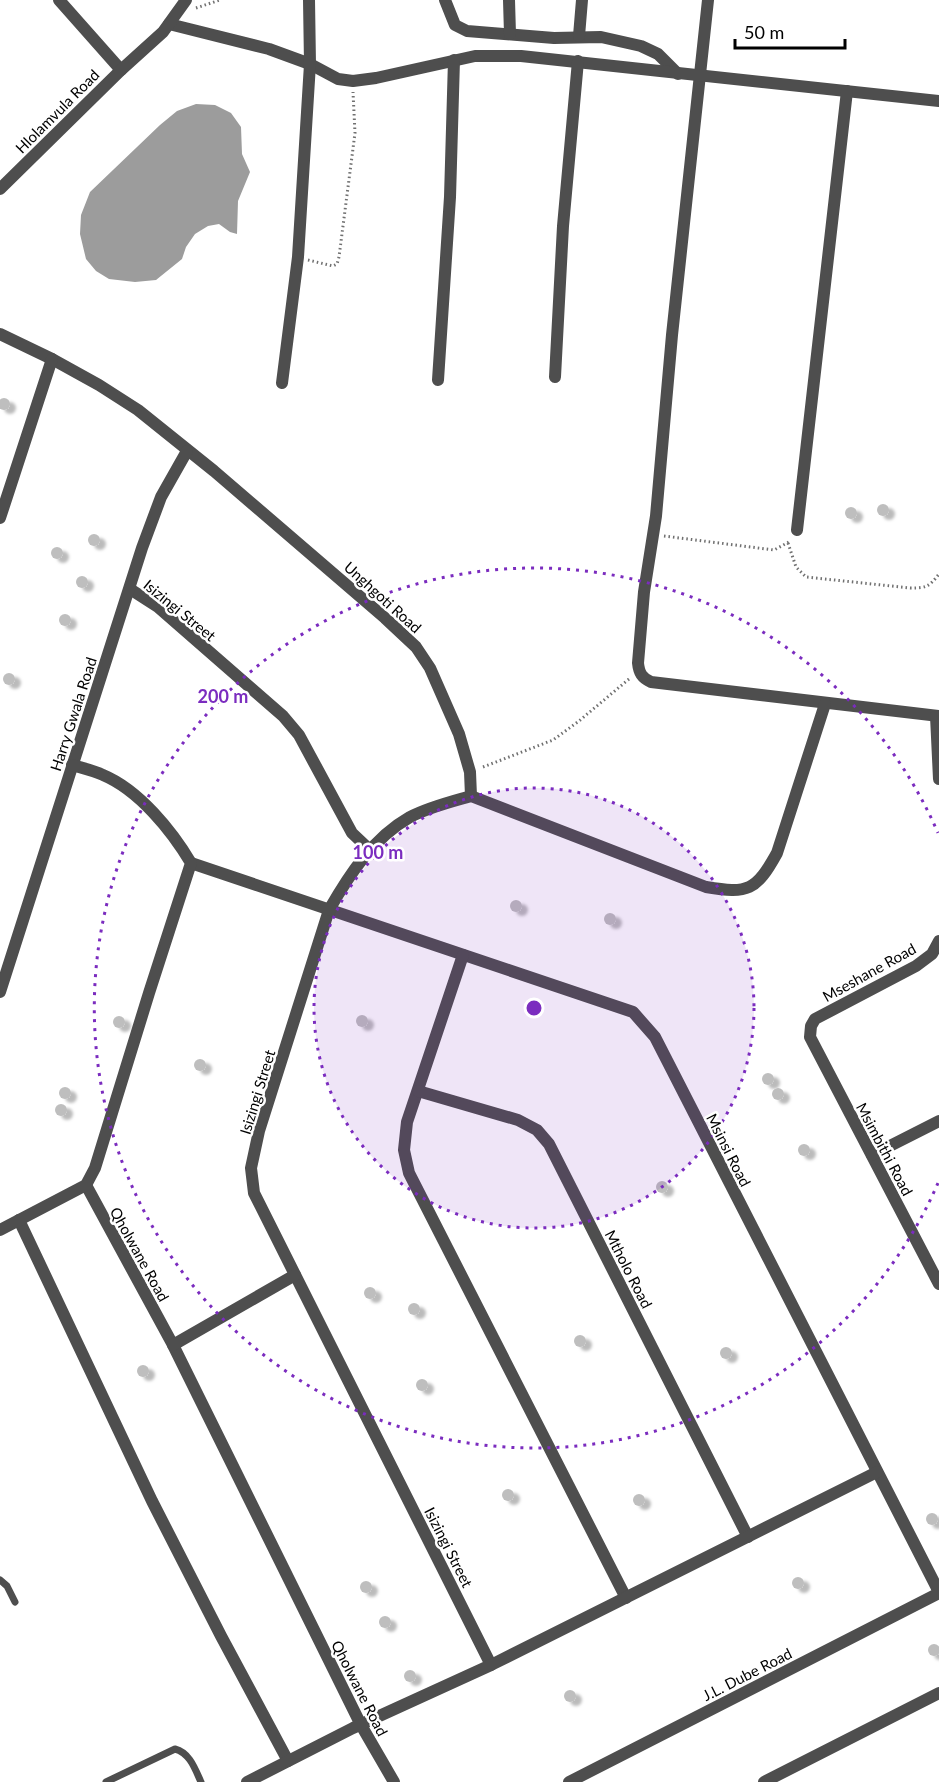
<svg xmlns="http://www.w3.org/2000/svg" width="939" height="1782" font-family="Lato,sans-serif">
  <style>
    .water { fill: #9c9c9c }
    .building { fill: #bebebe; filter: url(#shadow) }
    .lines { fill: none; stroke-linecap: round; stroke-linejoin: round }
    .path { stroke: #707070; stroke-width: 3; stroke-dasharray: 1.5 3; stroke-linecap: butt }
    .service { stroke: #4e4e4e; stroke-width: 7 }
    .minor { stroke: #4e4e4e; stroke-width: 12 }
    .tertiary { stroke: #4e4e4e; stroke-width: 12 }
    .ring { fill: none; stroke: #7b2cbf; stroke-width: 3; stroke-dasharray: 3 6 }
    .labels { text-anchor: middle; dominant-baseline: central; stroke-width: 5; stroke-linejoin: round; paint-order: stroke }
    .street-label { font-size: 15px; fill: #000; stroke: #fff }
    .centre { fill: #7b2cbf; stroke: #fff; stroke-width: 3 }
    .ring-label { font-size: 18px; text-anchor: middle; font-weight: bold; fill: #7b2cbf; stroke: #fff; stroke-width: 5; stroke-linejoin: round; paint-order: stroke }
  </style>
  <defs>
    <filter id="shadow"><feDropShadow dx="6" dy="4" stdDeviation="1.5" flood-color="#0004"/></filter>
  </defs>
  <rect width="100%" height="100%" fill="#fff"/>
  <polygon class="water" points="196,104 215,105 231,113 241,127 242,154 250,172 238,201 237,234 230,232 219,224 208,226 195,234 186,247 182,259 156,280 135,282 109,279 96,271 86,259 80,234 81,215 90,192 160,125 177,111"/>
  <g class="building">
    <circle cx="4" cy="404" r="6"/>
    <circle cx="883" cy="510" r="6"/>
    <circle cx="851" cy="513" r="6"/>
    <circle cx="94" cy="540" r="6"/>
    <circle cx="57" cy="553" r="6"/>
    <circle cx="82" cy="582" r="6"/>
    <circle cx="65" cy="620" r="6"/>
    <circle cx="9" cy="679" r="6"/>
    <circle cx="516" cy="906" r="6"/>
    <circle cx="610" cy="919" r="6"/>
    <circle cx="362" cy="1021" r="6"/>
    <circle cx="119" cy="1022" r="6"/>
    <circle cx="200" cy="1065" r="6"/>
    <circle cx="768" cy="1079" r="6"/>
    <circle cx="65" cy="1093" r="6"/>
    <circle cx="778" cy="1094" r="6"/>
    <circle cx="61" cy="1110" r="6"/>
    <circle cx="804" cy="1150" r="6"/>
    <circle cx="662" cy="1187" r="6"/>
    <circle cx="370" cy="1293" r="6"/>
    <circle cx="414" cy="1309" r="6"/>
    <circle cx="580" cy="1341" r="6"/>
    <circle cx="726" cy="1353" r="6"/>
    <circle cx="143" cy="1371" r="6"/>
    <circle cx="422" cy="1385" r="6"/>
    <circle cx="508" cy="1495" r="6"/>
    <circle cx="639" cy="1500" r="6"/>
    <circle cx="932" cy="1519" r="6"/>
    <circle cx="798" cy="1583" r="6"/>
    <circle cx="366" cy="1587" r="6"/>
    <circle cx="385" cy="1622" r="6"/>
    <circle cx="934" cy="1650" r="6"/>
    <circle cx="410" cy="1676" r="6"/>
    <circle cx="570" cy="1696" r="6"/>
  </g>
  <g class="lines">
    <g class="path">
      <polyline points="196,8 220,0"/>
      <polyline points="308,260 333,266 337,264 339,257 355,133 353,92"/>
      <polyline points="664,536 774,550 789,542"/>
      <path d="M 788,543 L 796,567 L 806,577 L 910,588 C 926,588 929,587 939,574"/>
      <polyline points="483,767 553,740 579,721 629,679"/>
    </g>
    <g class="service">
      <polyline points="0,1580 7,1586 15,1602"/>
      <path d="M 106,1782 L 175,1749 C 190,1753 195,1769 201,1782"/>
    </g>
    <g class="minor">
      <polyline points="59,0 121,70"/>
      <polyline points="445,0 455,25 467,31 554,38 601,37 641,46 658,54 678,74"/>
      <polyline points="509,0 510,34"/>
      <path d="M 708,0 L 672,335 L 656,516 L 644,592 L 638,663 C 639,673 642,678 651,682 L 939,716"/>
      <polyline points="169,24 269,49 310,64 338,79 353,81 376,78 475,56 521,56 939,101"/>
      <polyline points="579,36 582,0"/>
      <polyline points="0,189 121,70 163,32 186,0"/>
      <polyline points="0,334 52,359 99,385 138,410 214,471 385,618 416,647 430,668 459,734 470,772 471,796"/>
      <polyline points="555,377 563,226 578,61"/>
      <polyline points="438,380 450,197 454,60"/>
      <polyline points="282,383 298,257 310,64 309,0"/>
      <polyline points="0,518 52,359"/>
      <polyline points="797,530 847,91"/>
      <polyline points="130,589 158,607 283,716 299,735 352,833 370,850"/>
      <polyline points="936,716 939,779"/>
      <path d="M 471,796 C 450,802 429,807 410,817 C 373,838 349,875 329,910 L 259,1131 L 251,1168 L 254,1193 L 491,1665"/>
      <path d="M 471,796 L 706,887 C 748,894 756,891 777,853 L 825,704"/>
      <polyline points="191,863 633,1012 655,1037 939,1592"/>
      <polyline points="939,941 932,954 916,966 815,1019 811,1026 810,1037 939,1284"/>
      <polyline points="463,955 407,1122 404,1150 409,1173 626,1598"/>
      <polyline points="0,992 142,548 161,497 187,451"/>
      <polyline points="418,1091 518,1120 537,1130 549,1144 748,1537"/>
      <polyline points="872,1155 939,1121"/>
      <polyline points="86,1185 173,1345 361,1725 394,1782"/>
      <polyline points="19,1220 152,1501 221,1636 288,1761"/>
      <path d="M 0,1230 L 86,1185 L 95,1168 L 149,993 L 191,863 C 172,831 139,790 103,775 C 93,770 82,768 72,765"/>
      <polyline points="173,1345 295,1275"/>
      <polyline points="247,1782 353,1728 491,1665 877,1472"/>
      <polyline points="569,1782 939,1593"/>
    </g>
    <polyline class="tertiary" points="764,1782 939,1693"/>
  </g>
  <circle cx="534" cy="1008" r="220" fill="#7b2cbf" fill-opacity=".12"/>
  <g class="ring">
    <circle cx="534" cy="1008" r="220"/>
    <path d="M938 1183A440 440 0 1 1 938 833"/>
  </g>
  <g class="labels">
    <g class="street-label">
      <text transform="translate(57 111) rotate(-45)">Hlolamvula Road</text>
      <text transform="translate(383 597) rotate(42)">Unghgoti Road</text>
      <text transform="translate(180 610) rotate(39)">Isizingi Street</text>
      <text transform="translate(73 714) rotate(-72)">Harry Gwala Road</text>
      <text transform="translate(869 972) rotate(-29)">Mseshane Road</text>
      <text transform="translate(257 1092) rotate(-73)">Isizingi Street</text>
      <text transform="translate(885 1149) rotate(62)">Msimbithi Road</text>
      <text transform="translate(729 1150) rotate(63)">Msinsi Road</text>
      <text transform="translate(140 1254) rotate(61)">Qholwane Road</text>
      <text transform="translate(629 1269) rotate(63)">Mtholo Road</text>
      <text transform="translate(449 1547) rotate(63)">Isizingi Street</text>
      <text transform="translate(747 1674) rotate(-27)">J.L. Dube Road</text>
      <text transform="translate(360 1688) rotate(63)">Qholwane Road</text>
    </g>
  </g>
  <circle cx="534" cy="1008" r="9" class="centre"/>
  <g class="ring-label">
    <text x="223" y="703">200 m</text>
    <text x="378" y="859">100 m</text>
  </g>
  <path d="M735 39v9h110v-9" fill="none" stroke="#000000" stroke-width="3"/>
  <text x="744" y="39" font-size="18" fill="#000000" stroke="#ffffff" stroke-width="4.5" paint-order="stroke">50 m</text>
</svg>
